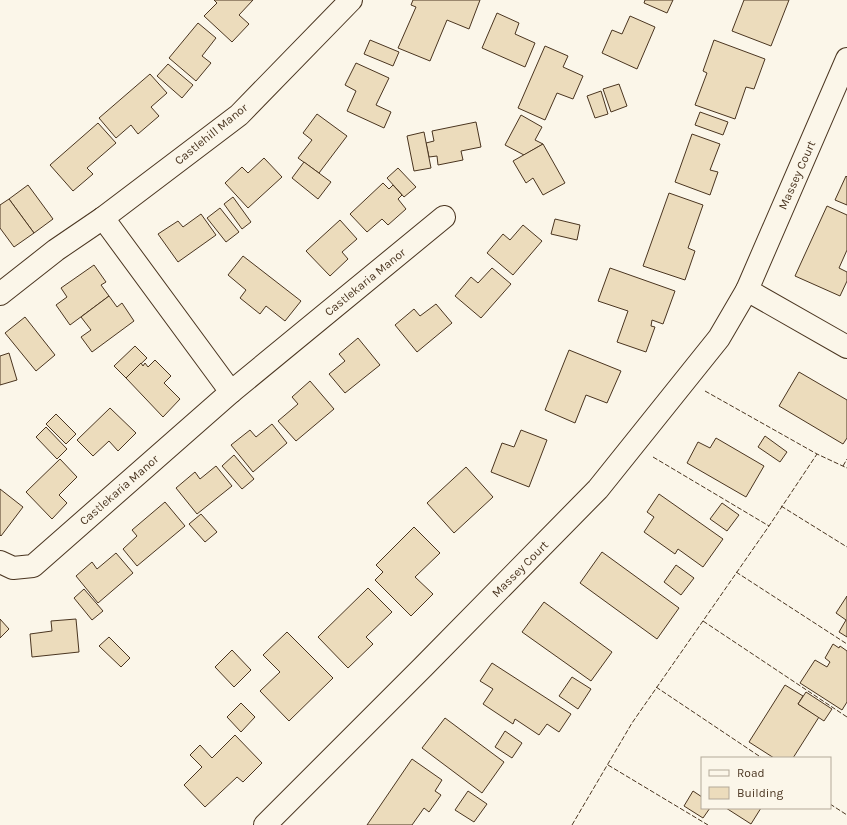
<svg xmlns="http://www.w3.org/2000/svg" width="847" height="825" font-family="Karla,sans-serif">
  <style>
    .building { fill: #ecdcbc; stroke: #4a3520 }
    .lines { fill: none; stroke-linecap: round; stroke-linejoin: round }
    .street-casing { stroke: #4a3520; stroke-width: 24 }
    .street { stroke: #fbf6e9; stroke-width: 22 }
    .fence { stroke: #4a3520; stroke-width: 1; stroke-dasharray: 5 2; stroke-linecap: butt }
    .labels { text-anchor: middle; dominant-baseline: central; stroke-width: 3; stroke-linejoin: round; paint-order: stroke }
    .street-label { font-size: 12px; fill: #4a3520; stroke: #fbf6e9 }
  </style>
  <rect width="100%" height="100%" fill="#fbf6e9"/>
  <g class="building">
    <polygon points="214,0 253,0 239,15 249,24 232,42 204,16 217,3"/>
    <polygon points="413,0 480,0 469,29 447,20 430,61 398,48 416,7 411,5"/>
    <polygon points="645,0 673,0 667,13 644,3"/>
    <polygon points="744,0 789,0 771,46 732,31"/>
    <polygon points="497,13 519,23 515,34 535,43 525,67 482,48"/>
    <polygon points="630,16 655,27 637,69 602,53 612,30 622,34"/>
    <polygon points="198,23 216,38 202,56 211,63 196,81 169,58"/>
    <polygon points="370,40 399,52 393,66 364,54"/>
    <polygon points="714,40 765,59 754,89 746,87 735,119 695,105 707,73 703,71"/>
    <polygon points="545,46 568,56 563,67 583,76 573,99 557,93 545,120 518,108"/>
    <polygon points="356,63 389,78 376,105 391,112 384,128 347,111 356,91 345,85"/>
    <polygon points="168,64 193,85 182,98 157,76"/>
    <polygon points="150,74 167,93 151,107 159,116 138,134 131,125 116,138 99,118"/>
    <polygon points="619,84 627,106 611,112 603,89"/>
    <polygon points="601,91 608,114 595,118 587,96"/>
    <polygon points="700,112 728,122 723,135 695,125"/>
    <polygon points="317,114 347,136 319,173 298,158 312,140 303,133"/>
    <polygon points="521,115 542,127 535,140 543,144 524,155 505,145"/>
    <polygon points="476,122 481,147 461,151 463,160 438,165 437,156 429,157 426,143 434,141 432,131"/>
    <polygon points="98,123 116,143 87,168 93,174 73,191 50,165"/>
    <polygon points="424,132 431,168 414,171 407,136"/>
    <polygon points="692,134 720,144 710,170 718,172 710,195 675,182"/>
    <polygon points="543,144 565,183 543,195 533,178 526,183 513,161"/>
    <polygon points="264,158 282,177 248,208 225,183 242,167 248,173"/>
    <polygon points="304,162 331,182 318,199 292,178"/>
    <polygon points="398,168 416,187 404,197 387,178"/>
    <polygon points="846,176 847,177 847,205 835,200"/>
    <polygon points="383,183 389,189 393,185 402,195 398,199 406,209 388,225 382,219 367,232 350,214"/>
    <polygon points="28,185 53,219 34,233 9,199"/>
    <polygon points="669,193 703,205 688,248 695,251 685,280 643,266"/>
    <polygon points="233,197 251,222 242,229 224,204"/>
    <polygon points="9,199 34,233 14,247 0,228 0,205"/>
    <polygon points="827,206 847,215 847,250 839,268 847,272 847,281 840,296 795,276"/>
    <polygon points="220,208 239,232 226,242 207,218"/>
    <polygon points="201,214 216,235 178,262 158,234 178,221 183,227"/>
    <polygon points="555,219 580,225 577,240 551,234"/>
    <polygon points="340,220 357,239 342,252 348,259 330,276 306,251"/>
    <polygon points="523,225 542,241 513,275 487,253 503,234 510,240"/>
    <polygon points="243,256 301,301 285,321 266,306 260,314 240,298 246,290 228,275"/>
    <polygon points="94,265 106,282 101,285 109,296 70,325 56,305 67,297 61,288"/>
    <polygon points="492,268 511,284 481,318 455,296 471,277 478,283"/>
    <polygon points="610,268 675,291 663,324 652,320 651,326 655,327 646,352 617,342 628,311 598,301"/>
    <polygon points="109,296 117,307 122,303 134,321 92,352 81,337 91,330 81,317"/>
    <polygon points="436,304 452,323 417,352 395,325 414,309 420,316"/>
    <polygon points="25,317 55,355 36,371 5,333"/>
    <polygon points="358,338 380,365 345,393 329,374 345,361 339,354"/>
    <polygon points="135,346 147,358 126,378 114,366"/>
    <polygon points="569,350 621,371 607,403 586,395 575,423 545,410"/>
    <polygon points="9,353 17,380 0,385 0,356"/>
    <polygon points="155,360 171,376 164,383 180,399 163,417 126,378 141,363 143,366 145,363 148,367"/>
    <polygon points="799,372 847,400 847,438 843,444 779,406"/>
    <polygon points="310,381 334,409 296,441 278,421 298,404 292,397"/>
    <polygon points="110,408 136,433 118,451 109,441 93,456 77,440"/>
    <polygon points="56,414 76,434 66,444 46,424"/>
    <polygon points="272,424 287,443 253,472 231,445 250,430 256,437"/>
    <polygon points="46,427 67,449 57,459 36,437"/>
    <polygon points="521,430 547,440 529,487 491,472 502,443 514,447"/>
    <polygon points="765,436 787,452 780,462 758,447"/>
    <polygon points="716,438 764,466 746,497 687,463 698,442 710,448"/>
    <polygon points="234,455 254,479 242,489 222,466"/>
    <polygon points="60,459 77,477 59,495 67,503 52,519 26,492"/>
    <polygon points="216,466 232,486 197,514 176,488 195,472 200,479"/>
    <polygon points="466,467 493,497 454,533 427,503"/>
    <polygon points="0,489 23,507 1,536 0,535"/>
    <polygon points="659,494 723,539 703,567 678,549 675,554 644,532 654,517 647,512"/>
    <polygon points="165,502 185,526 137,566 123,549 137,536 132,530"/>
    <polygon points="722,503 739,515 727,531 710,519"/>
    <polygon points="201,514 217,532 205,542 189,524"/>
    <polygon points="414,527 440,553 415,577 433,594 411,616 375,580 383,572 376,565"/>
    <polygon points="602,552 679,608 657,639 580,583"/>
    <polygon points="116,553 133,573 98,603 76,576 92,562 97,569"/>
    <polygon points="676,565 694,578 681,595 664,582"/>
    <polygon points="368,588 392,612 366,637 373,644 348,668 318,637"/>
    <polygon points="84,589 103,611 92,620 74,598"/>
    <polygon points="847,596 847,637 839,632 846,620 836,613"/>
    <polygon points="544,602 612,652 591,681 522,632"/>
    <polygon points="0,619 9,629 0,638"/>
    <polygon points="76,619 79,652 32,657 30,634 52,631 51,621"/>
    <polygon points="287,632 333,678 289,721 260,691 280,672 263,655"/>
    <polygon points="109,637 130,658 121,667 99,646"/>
    <polygon points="833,644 839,648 840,646 847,651 847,702 842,710 800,683 815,660 827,667 830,662 825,658"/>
    <polygon points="232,650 251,670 234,687 215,667"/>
    <polygon points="492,663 571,714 559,732 547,724 539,735 515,719 513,724 483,704 493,689 480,681"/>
    <polygon points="572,677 591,689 578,709 559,696"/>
    <polygon points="785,685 803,696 798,704 819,717 793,758 774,758 749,742"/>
    <polygon points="806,692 832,709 824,721 798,704"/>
    <polygon points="241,703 255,717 241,732 227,717"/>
    <polygon points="445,718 504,762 482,793 422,748"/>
    <polygon points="505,731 522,743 512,758 495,747"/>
    <polygon points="235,735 262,763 243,782 237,777 205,807 184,785 202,767 190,755 200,745 212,758"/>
    <polygon points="412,759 442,780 435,791 441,795 429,812 424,808 412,825 367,825"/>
    <polygon points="468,791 487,804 474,822 455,810"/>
    <polygon points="693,791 702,797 702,808 710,808 703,818 684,806"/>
    <polygon points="726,808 761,808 751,824"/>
  </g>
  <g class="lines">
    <defs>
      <g id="street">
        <polyline points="103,218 231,392"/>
        <polyline points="747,290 847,347"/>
        <polyline points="0,294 56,250 103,218 239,115 351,0"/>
        <polyline points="0,562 13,568 33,566 231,392 444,217"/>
        <polyline points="265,825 423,667 598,489 719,338 747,290 847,59"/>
      </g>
    </defs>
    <use href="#street" class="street-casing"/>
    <use href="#street" class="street"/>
    <g class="fence">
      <polyline points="705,391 817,454 847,468"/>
      <polyline points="653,457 769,526"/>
      <polyline points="843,466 847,459"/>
      <polyline points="781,506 847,547"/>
      <polyline points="736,572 847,644"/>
      <polyline points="703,621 847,717"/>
      <polyline points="656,687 762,758"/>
      <polyline points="608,765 708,825"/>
      <polyline points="830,804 847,815"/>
      <polyline points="572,825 632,723 769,526 817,454"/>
    </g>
  </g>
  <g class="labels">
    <g class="street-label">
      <text transform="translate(211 134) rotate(-39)">Castlehill Manor</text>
      <text transform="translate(797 175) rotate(-66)">Massey Court</text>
      <text transform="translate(365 282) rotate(-39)">Castlekaria Manor</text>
      <text transform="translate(119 490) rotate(-41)">Castlekaria Manor</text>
      <text transform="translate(520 569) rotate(-45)">Massey Court</text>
    </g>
  </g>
  <rect x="701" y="757" width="130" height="52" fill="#fbf6e9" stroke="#b4a999"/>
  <rect x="709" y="770" width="20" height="6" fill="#fbf6e9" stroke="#b4a999"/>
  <text x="737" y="777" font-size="12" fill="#4a3520">Road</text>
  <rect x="709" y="787" width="20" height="12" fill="#ecdcbc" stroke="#b4a999"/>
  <text x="737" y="797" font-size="12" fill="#4a3520">Building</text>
</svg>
